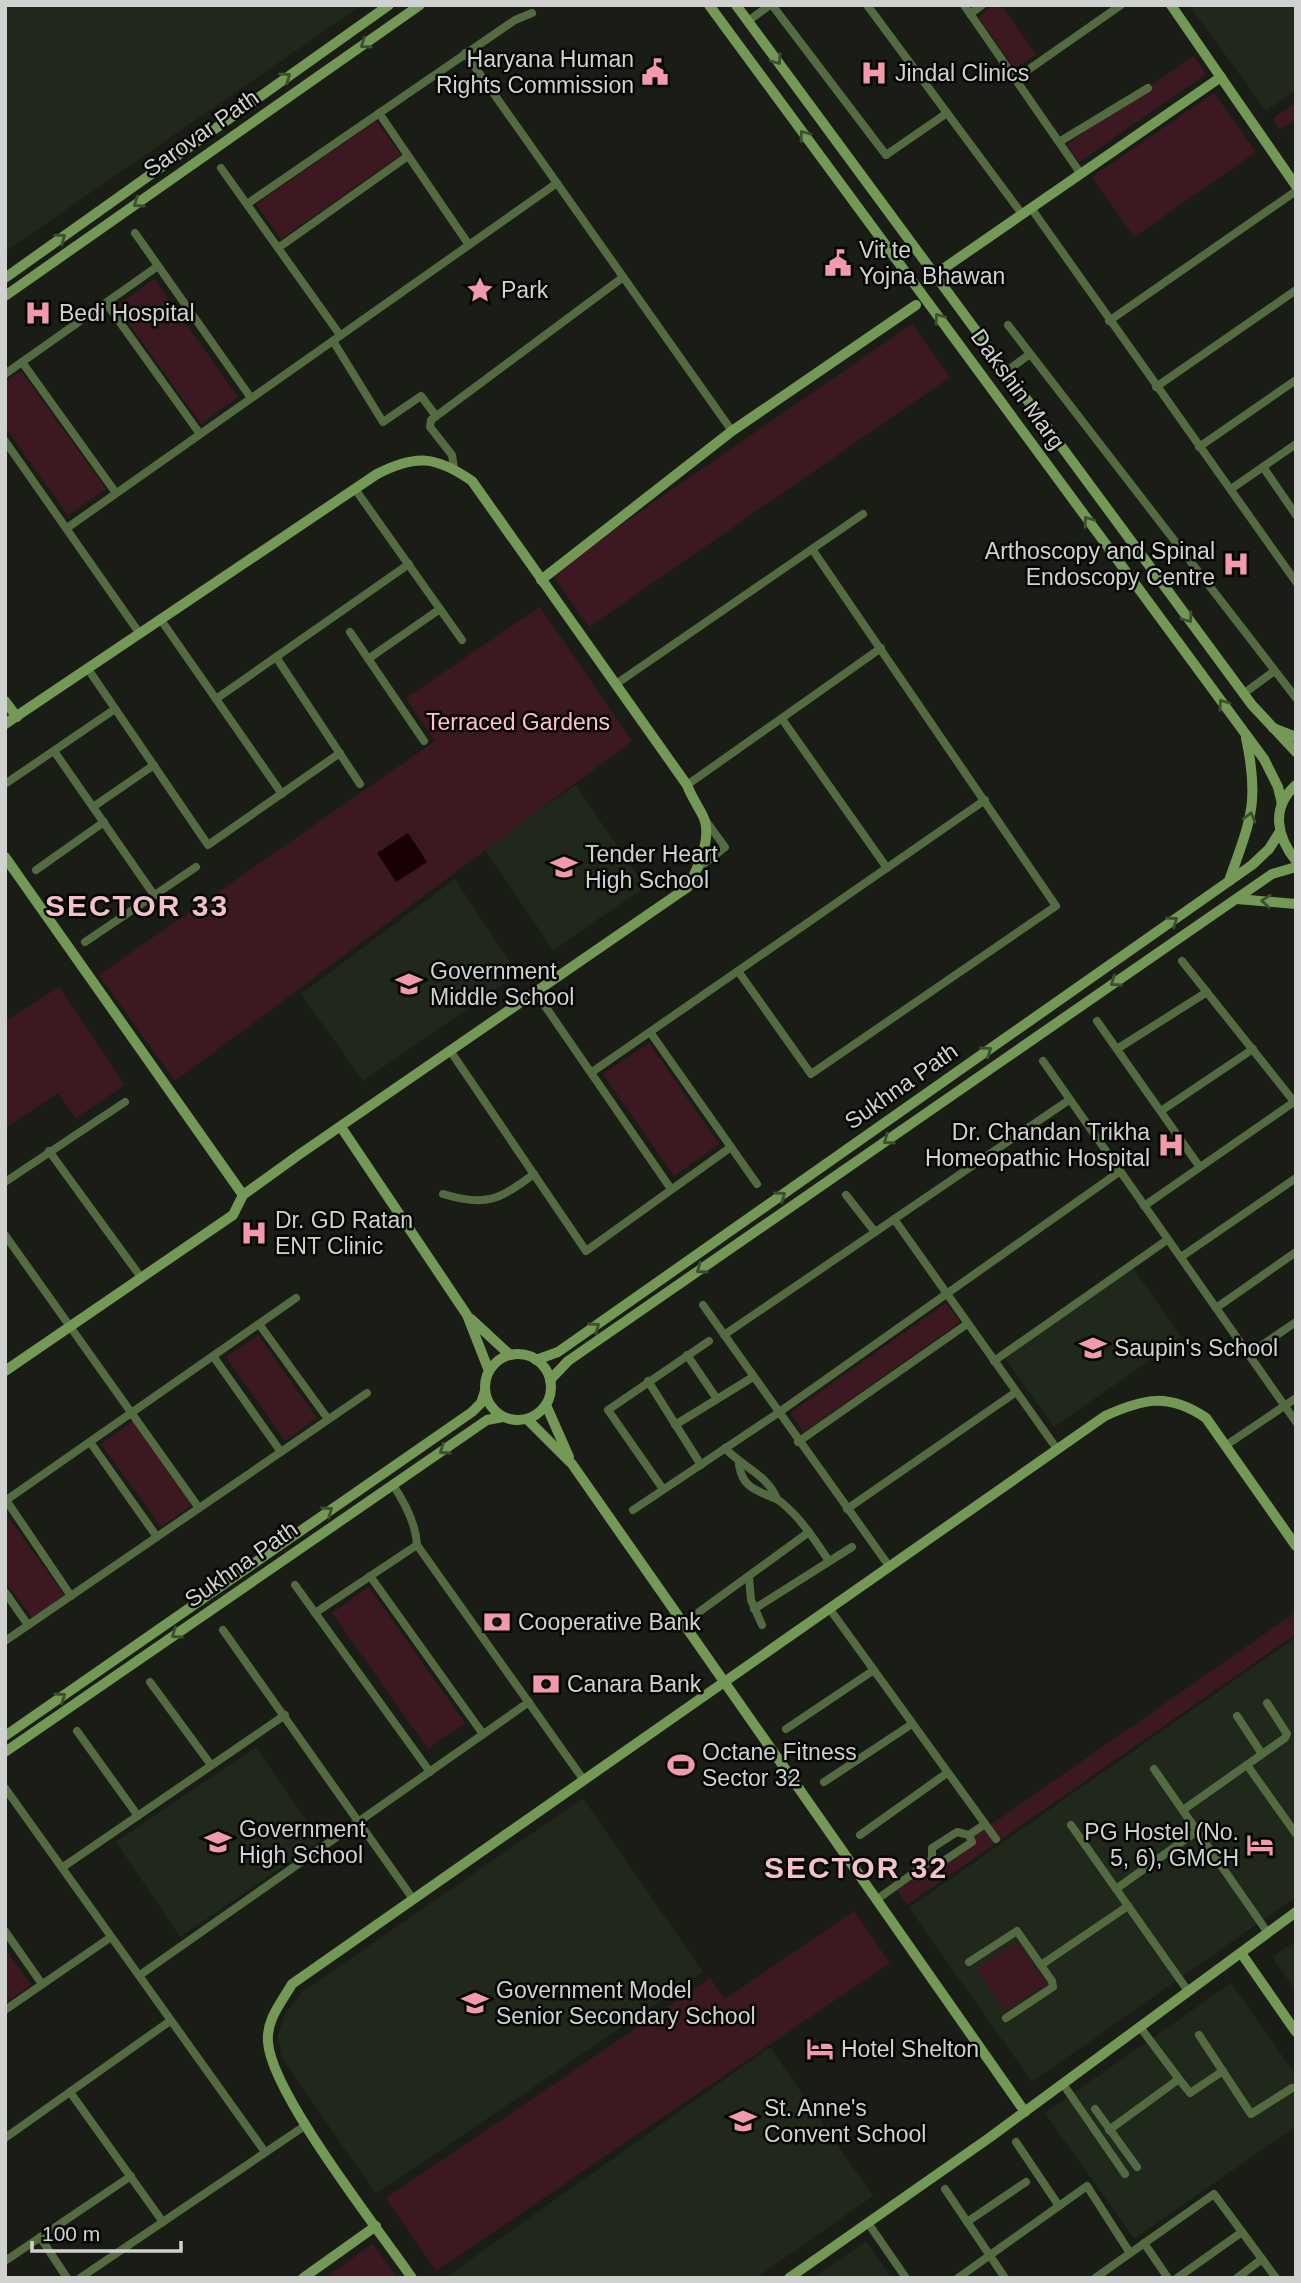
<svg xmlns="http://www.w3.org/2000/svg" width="1301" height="2283" font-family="Arial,sans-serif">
<rect width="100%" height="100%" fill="#191d16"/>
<g fill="#20271b">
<path d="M5 5H362L5 252Z"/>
<path d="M1189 5H1296V90L1266 111Z"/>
<path d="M576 785 645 887 553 950 484 848Z"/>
<path d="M455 879 518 974 363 1081 301 994Z"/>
<path d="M1133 1268 1182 1338 1054 1427 1005 1358Z"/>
<path d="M1296 1637V1897L1032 2082 909 1908Z"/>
<path d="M256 1747 320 1841 180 1937 116 1842Z"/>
<path d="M583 1798 703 1972 376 2194 281 2057 278 2035 285 2014 302 1992Z"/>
<path d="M1296 1941V1991L1272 1957Z"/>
<path d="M1231 1983 1296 2075V2126L1134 2239 1045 2113Z"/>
<path d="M770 2047 873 2196 756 2278H445Z"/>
<path d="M866 2241 892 2278H813Z"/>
</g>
<g fill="#3c1921">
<path d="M994 5H1001L1036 54 1015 69 978 17Z"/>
<path d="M1194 56 1206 74 1079 162 1067 144Z"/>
<path d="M1214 93 1256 152 1134 237 1092 177Z"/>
<path d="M1296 103V120L1279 130 1273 118Z"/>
<path d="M376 121 401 155 281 239 256 204Z"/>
<path d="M154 279 238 397 201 424 116 306Z"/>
<path d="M912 324 950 377 589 627 551 573Z"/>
<path d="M21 371 106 489 68 515 5 427V382Z"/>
<path d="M540 607 632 741 175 1081 99 975 435 741 406 698Z"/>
<path d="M59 987 125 1085 76 1118 58 1093 5 1128V1022Z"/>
<path d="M649 1043 719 1144 674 1176 603 1074Z"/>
<path d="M946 1303 960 1322 804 1432 790 1413Z"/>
<path d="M258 1335 317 1418 285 1441 226 1357Z"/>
<path d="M133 1421 193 1504 161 1527 101 1444Z"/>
<path d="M5 1513 64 1595 32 1618 5 1581Z"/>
<path d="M369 1587 465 1723 428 1749 332 1613Z"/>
<path d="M1296 1612V1634L907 1905 897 1890Z"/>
<path d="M854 1911 890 1963 436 2271 386 2198 710 1978 725 1999Z"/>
<path d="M1017 1942 1047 1984 1005 2011 976 1969Z"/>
<path d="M5 1948 31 1985 5 2003Z"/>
<path d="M373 2244 397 2278H325Z"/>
</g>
<path fill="#180005" d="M408 833 427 862 396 882 377 853Z"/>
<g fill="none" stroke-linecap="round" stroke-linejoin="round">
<g stroke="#546b42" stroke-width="8">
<path d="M772 5 886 155 947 113"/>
<path d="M867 5 1022 214"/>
<path d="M964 5 1081 174"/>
<path d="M970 14 982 5"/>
<path d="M748 21 770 5"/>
<path d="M465 53 732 431"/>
<path d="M1015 79 1121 5"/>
<path d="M379 113 469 245"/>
<path d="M1059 142 1148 88"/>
<path d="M221 168 340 335"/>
<path d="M247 204 515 20 532 13"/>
<path d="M1031 208 1296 582"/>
<path d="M135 233 251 398"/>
<path d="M278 248 408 156"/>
<path d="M106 303 200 434"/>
<path d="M1109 321 1296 191"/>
<path d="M1008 325 1296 698"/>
<path d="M333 341 383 422 421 396 436 416"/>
<path d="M22 362 116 493"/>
<path d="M1011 368 1030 354"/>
<path d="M5 374 158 266"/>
<path d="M1156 387 1296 290"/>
<path d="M5 441 140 634"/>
<path d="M1199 447 1296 380"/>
<path d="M1263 467 1296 515"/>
<path d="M454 468 452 455 430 427 431 420 622 278"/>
<path d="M355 489 462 640"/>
<path d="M1231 489 1296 444"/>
<path d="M67 528 557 183"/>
<path d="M161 620 282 794"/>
<path d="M350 632 424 741"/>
<path d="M276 657 360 784"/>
<path d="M368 659 440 609"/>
<path d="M88 669 208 845 340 753"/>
<path d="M616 684 863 514"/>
<path d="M1243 694 1273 672"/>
<path d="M216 699 409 564"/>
<path d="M782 719 887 868"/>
<path d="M54 751 154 895"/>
<path d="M5 784 115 709"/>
<path d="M687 785 881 648"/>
<path d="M93 807 154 765"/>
<path d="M697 869 725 847 706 821"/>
<path d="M36 870 104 822"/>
<path d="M85 942 196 867"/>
<path d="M1182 961 1296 1104"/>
<path d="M738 971 811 1074 1056 906 812 549"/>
<path d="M536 993 671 1189"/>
<path d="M1097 1021 1199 1166"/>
<path d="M650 1032 757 1184"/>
<path d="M1117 1049 1207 992"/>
<path d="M451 1052 586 1251 731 1147"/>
<path d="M1043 1061 1296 1422"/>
<path d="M592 1072 985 800"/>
<path d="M1161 1111 1253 1049"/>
<path d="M49 1151 140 1276"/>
<path d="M5 1182 125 1102"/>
<path d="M443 1194C486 1207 499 1200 534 1174"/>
<path d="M846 1195 875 1232"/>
<path d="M1144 1206 1294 1102"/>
<path d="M894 1219 1057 1449"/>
<path d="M5 1235 199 1508"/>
<path d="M1181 1257 1296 1178"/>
<path d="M703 1305 889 1566"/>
<path d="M1216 1308 1296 1252"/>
<path d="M259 1324 328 1419"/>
<path d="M724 1335 1069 1100"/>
<path d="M1249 1354 1296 1322"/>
<path d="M687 1355 717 1399"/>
<path d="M213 1356 281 1452"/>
<path d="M994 1361 1167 1240"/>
<path d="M648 1381 701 1465"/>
<path d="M675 1425 753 1377"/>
<path d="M90 1442 157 1537"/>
<path d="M798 1442 967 1324"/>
<path d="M1225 1446 1296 1398"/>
<path d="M725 1448C742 1467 767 1474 777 1499"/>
<path d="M739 1465C743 1489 757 1490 776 1499 782 1501 788 1509 793 1513 807 1527 818 1545 829 1561"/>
<path d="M393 1485C405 1503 416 1524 417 1545L583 1779"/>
<path d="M663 1489 608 1410 709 1341"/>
<path d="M6 1500 71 1596"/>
<path d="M5 1501 296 1298"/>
<path d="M847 1509 1016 1392"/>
<path d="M633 1510 778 1413 1119 1172"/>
<path d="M370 1576 483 1734"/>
<path d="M749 1577 751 1600 762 1625"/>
<path d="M295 1585 430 1772"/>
<path d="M5 1592 28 1625"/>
<path d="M829 1608 996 1839"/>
<path d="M754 1609 852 1547"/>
<path d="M699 1612 809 1532"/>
<path d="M315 1613 417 1545"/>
<path d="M223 1630 413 1899"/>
<path d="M5 1641 367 1393"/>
<path d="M150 1682 211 1765"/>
<path d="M1237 1716 1262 1754"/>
<path d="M786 1729 874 1670"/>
<path d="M77 1731 138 1816"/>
<path d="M1247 1765 1296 1834"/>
<path d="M1154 1769 1268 1933"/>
<path d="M824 1782 912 1724"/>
<path d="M5 1788 265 2152"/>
<path d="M1183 1810 1285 1738 1287 1734 1267 1703"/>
<path d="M1071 1825 1188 1991"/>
<path d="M860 1835 947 1773"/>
<path d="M932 1860 939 1864 972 1842 969 1835"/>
<path d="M63 1867 285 1715"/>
<path d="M1116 1889 1197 1831"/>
<path d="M876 1900 932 1860V1848L957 1832 969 1835 985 1824"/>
<path d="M5 1931 42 1984"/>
<path d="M969 1962 1017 1931 1052 1981 1053 1987 1006 2018"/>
<path d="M1041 1965 1128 1906"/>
<path d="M140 1975 529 1702"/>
<path d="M5 2010 111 1937"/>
<path d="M1199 2035 1251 2114 1292 2088"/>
<path d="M1179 2079 1190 2093 1223 2071"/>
<path d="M1063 2084 1125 2174"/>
<path d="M70 2092 163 2222"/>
<path d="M1095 2109 1137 2167"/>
<path d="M1109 2130 1179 2079 1140 2027"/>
<path d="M5 2138 170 2021"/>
<path d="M1016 2142 1059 2206"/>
<path d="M945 2189 1005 2278"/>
<path d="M967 2222 1026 2182"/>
<path d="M868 2223 906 2278"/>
<path d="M40 2237 67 2278"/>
<path d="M1144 2243 1168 2278"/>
<path d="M5 2261 131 2176"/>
<path d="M80 2278 306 2125"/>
<path d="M958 2278 1087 2186 1130 2253"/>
<path d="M1095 2278 1214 2194 1276 2278"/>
<path d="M1177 2278 1242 2232"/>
<path d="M1237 2278 1262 2259"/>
</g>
<g stroke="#749956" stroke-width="10">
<path d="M709 5 1264 759 1278 787 1282 804"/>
<path d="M736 5 1252 705 1296 752"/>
<path d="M1171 5 1296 186"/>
<path d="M940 271 1221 77"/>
<path d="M5 278 389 5"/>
<path d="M5 296 420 5"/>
<path d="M541 580 732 431 916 305"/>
<path d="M5 701 17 717"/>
<path d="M5 724 377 474C416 454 436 456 472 481L687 785C691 796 698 806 703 816 713 837 698 868 688 887L300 1154 243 1195 233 1215 5 1371"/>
<path d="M1273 728 1296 737"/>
<path d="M1296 785C1270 808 1277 837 1296 861"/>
<path d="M5 857 243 1195"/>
<path d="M1229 881C1250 821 1260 803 1246 738"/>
<path d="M1237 899 1296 904"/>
<path d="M341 1127 467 1315 489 1371"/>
<path d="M471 1319 510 1355"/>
<circle cx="518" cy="1387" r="33"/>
<path d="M536 1360 558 1352 1252 865 1269 849 1279 833"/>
<path d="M550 1380 568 1361 1272 874 1296 867"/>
<path d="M546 1405 569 1457"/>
<path d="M527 1419 572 1464 1025 2112"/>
<path d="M5 1736 472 1412 481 1403 485 1391"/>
<path d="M5 1752 487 1420 503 1417"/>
<path d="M1241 1953 1296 2032"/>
<path d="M303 2278 376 2226"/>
<path d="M412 2278C379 2230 271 2093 268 2042 266 2020 281 2003 292 1984L1105 1416C1144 1398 1169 1393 1206 1418L1296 1546"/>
<path d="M789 2278 989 2138 1296 1912"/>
</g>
</g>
<defs><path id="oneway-chevron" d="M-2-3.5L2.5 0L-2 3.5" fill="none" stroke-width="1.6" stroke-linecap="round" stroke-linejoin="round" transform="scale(1.75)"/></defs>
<g stroke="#3d502e">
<use href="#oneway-chevron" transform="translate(365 44) rotate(145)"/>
<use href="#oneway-chevron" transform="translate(777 60) rotate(54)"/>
<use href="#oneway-chevron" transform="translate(286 77) rotate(-35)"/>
<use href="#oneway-chevron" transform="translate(804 135) rotate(-126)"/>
<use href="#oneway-chevron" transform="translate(138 203) rotate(145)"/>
<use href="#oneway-chevron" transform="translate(61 238) rotate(-36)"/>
<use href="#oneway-chevron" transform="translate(939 318) rotate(-126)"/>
<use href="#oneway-chevron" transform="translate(1088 521) rotate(-126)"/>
<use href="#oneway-chevron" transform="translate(1188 618) rotate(54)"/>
<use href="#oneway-chevron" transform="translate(1223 704) rotate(-126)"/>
<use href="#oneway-chevron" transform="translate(1250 817) rotate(-75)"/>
<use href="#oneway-chevron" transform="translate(1266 901) rotate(-175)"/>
<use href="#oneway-chevron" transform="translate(1173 921) rotate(-35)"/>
<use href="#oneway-chevron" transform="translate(1115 982) rotate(145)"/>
<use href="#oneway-chevron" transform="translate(987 1051) rotate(-35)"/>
<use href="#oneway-chevron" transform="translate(888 1140) rotate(145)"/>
<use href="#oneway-chevron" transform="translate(781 1196) rotate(-35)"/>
<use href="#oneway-chevron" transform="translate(701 1269) rotate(145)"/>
<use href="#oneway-chevron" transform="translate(595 1327) rotate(-35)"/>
<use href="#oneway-chevron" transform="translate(444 1450) rotate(145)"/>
<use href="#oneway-chevron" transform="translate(328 1511) rotate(-35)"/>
<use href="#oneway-chevron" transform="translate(176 1634) rotate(145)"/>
<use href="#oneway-chevron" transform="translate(61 1697) rotate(-35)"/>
</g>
<defs>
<symbol id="civic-bare" viewBox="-9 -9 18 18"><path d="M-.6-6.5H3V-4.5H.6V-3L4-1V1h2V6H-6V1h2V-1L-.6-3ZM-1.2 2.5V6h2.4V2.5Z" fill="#f29aac" stroke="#060705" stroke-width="2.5" paint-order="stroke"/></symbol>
<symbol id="hospital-bare" viewBox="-9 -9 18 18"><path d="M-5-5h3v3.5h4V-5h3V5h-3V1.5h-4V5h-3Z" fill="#f29aac" stroke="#060705" stroke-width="2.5" paint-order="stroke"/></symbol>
<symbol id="sight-bare" viewBox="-9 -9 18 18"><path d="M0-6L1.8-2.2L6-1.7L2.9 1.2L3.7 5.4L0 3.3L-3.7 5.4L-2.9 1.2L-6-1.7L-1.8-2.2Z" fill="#f29aac" stroke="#060705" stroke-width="2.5" paint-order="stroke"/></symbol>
<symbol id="school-bare" viewBox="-9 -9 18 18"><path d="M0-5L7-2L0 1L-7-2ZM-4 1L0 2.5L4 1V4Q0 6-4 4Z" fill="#f29aac" stroke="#060705" stroke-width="2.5" paint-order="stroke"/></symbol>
<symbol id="bank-bare" viewBox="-9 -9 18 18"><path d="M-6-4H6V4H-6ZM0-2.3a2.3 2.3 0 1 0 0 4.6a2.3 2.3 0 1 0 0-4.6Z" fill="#f29aac" stroke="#060705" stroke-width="2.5" paint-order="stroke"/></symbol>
<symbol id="stadium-bare" viewBox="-9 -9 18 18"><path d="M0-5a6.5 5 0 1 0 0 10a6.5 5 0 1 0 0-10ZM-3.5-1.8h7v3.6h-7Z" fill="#f29aac" stroke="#060705" stroke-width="2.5" paint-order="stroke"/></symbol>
<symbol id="hotel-bare" viewBox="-9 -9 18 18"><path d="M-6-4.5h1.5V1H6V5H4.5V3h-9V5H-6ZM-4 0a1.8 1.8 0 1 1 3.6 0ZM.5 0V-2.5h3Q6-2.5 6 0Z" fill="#f29aac" stroke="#060705" stroke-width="2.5" paint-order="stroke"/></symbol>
</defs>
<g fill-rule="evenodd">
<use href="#civic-bare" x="636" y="53" width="38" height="38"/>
<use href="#hospital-bare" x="855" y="54" width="38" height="38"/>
<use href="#civic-bare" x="819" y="244" width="38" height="38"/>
<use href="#sight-bare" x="461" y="271" width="38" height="38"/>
<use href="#hospital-bare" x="19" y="294" width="38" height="38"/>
<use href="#hospital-bare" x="1217" y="545" width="38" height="38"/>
<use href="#school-bare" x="545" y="848" width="38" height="38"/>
<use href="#school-bare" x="390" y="965" width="38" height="38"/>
<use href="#hospital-bare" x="1152" y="1126" width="38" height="38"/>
<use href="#hospital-bare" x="235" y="1214" width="38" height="38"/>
<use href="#school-bare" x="1074" y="1329" width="38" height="38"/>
<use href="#bank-bare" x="478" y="1603" width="38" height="38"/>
<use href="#bank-bare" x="527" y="1665" width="38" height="38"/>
<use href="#stadium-bare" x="662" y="1746" width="38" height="38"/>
<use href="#school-bare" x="199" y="1823" width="38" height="38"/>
<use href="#hotel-bare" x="1241" y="1826" width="38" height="38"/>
<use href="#school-bare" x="456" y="1984" width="38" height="38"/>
<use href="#hotel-bare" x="801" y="2030" width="38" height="38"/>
<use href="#school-bare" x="724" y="2102" width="38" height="38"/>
</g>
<g text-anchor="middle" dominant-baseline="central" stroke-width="5" stroke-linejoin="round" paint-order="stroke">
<g font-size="23" fill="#cfd2ce" stroke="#060705" text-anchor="start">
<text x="634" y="59" text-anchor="end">Haryana Human<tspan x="634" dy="26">Rights Commission</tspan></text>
<text x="895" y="73">Jindal Clinics</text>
<text x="859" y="250">Vit te<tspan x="859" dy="26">Yojna Bhawan</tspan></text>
<text x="501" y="290">Park</text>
<text x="59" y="313">Bedi Hospital</text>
<text x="1215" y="551" text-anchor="end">Arthoscopy and Spinal<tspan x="1215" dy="26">Endoscopy Centre</tspan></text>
<text x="585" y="854">Tender Heart<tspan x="585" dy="26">High School</tspan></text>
<text x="430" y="971">Government<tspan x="430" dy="26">Middle School</tspan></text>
<text x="1150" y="1132" text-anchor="end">Dr. Chandan Trikha<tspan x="1150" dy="26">Homeopathic Hospital</tspan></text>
<text x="275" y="1220">Dr. GD Ratan<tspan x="275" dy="26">ENT Clinic</tspan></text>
<text x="1114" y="1348">Saupin's School</text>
<text x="518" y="1622">Cooperative Bank</text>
<text x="567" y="1684">Canara Bank</text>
<text x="702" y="1752">Octane Fitness<tspan x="702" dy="26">Sector 32</tspan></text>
<text x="239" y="1829">Government<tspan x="239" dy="26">High School</tspan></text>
<text x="1239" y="1832" text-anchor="end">PG Hostel (No.<tspan x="1239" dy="26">5, 6), GMCH</tspan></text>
<text x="496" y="1990">Government Model<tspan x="496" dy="26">Senior Secondary School</tspan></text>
<text x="841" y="2049">Hotel Shelton</text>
<text x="764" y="2108">St. Anne's<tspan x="764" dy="26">Convent School</tspan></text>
</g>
<g font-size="23" fill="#cfd2ce" stroke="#060705">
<text transform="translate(201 133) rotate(-35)">Sarovar Path</text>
<text transform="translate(1018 389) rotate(54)">Dakshin Marg</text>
<text transform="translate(901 1086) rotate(-35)">Sukhna Path</text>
<text transform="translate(241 1564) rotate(-35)">Sukhna Path</text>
</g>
<g font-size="23" fill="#ffc0cc" stroke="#060705">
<text x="518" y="722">Terraced Gardens</text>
</g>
<g font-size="30" font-weight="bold" letter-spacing="2" fill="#f4c1ca" stroke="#060705">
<text x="137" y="905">SECTOR 33</text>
<text x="856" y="1867">SECTOR 32</text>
</g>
</g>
<rect width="1301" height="2283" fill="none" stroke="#cfd2ce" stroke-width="14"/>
<path d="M32 2241v10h149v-10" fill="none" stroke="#cfd2ce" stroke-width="3.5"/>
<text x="42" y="2241" font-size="21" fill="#cfd2ce" stroke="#060705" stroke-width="5" paint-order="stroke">100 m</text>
</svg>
